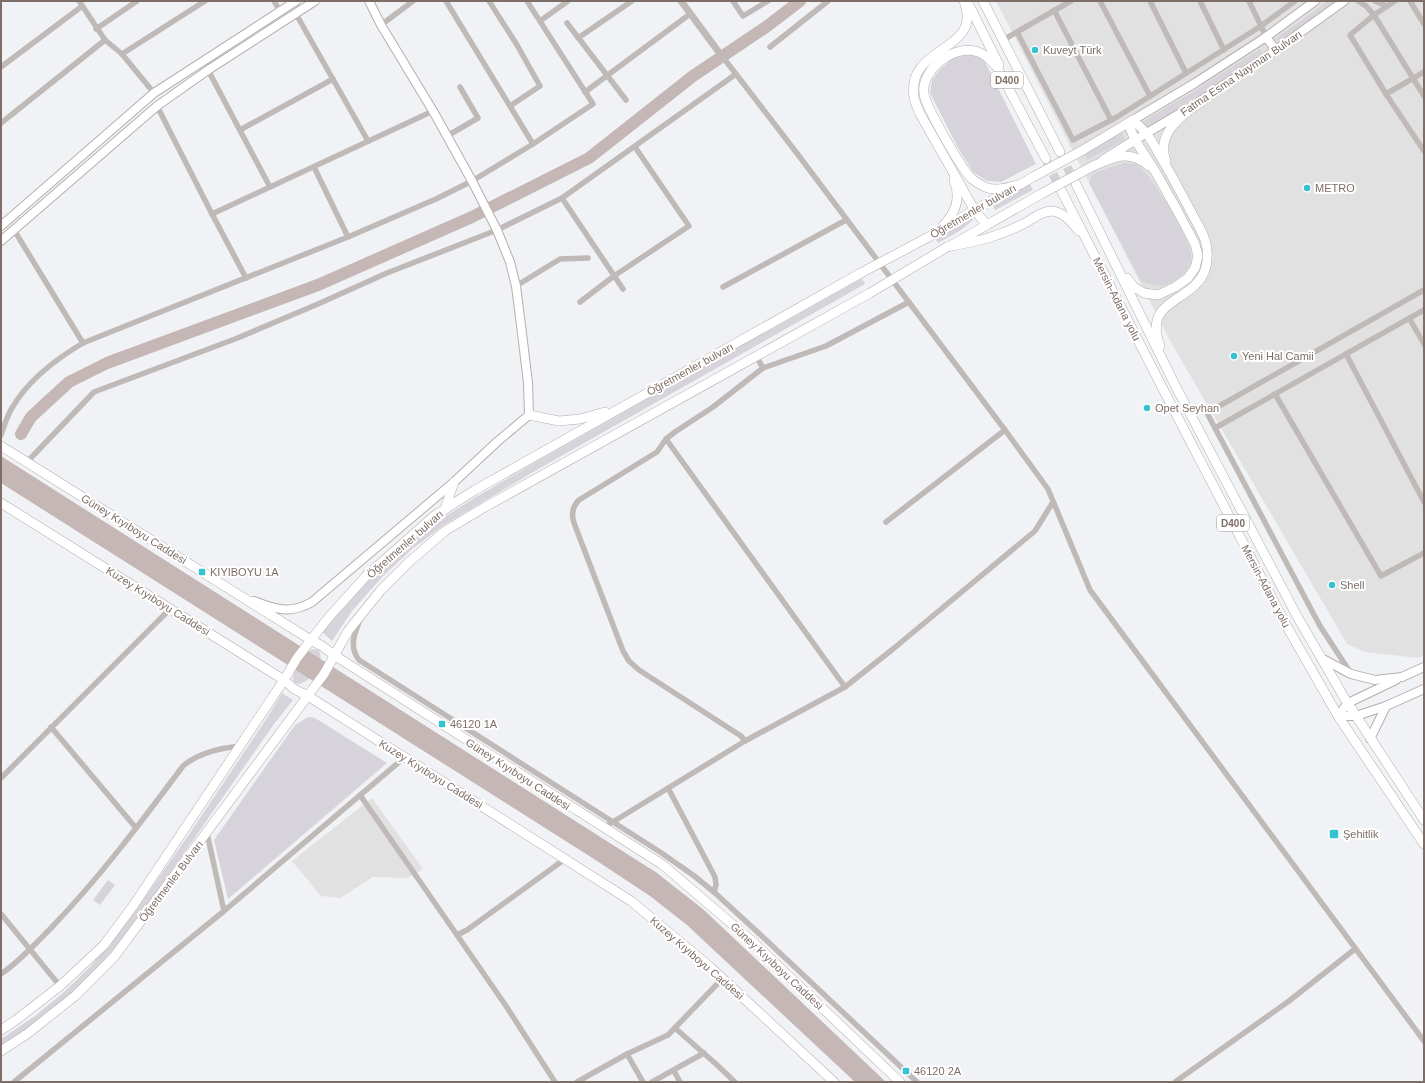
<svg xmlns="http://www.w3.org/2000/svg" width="1425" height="1083" font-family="Helvetica,sans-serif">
<rect width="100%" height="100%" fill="#f1f2f5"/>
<g fill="#e2e1e2">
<path d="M996 1H1424V655L1418 658 1365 652 1347 644 1169 339Z"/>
<path d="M372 798 423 869 407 878 373 877 340 898 321 896 292 861Z"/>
</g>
<g fill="#d7d3db">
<path d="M1328 1H1336L1278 42 1275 39Z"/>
<path d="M1260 49 1262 53 1189 103 1146 129 1142 122 1186 96Z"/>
<path d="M970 53 984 60 1036 164 1001 182 987 181 973 172 957 146 930 93 932 80 939 70 953 58Z"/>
<path d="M1122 133 1125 140 1087 160 1084 153Z"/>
<path d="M1124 163 1136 164C1140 168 1145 172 1149 177 1160 191 1195 245 1191 261 1189 269 1182 277 1176 280 1162 288 1156 287 1141 281L1089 183 1092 175 1102 170Z"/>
<path d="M1030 184 1033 190 995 210 992 204Z"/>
<path d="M970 216 973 220 961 230 938 243 935 237Z"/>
<path d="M862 278 865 284 540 468 444 525 412 549 383 576 352 611 332 641 322 632 345 606 378 571 409 543 441 519 476 497 538 461Z"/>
<path d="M314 649 319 650C330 676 279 703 297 665 300 658 307 650 314 649Z"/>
<path d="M282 693 293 700 274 724 136 922C115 949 93 974 67 997 47 1016 24 1031 1 1047V1039L35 1016 64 992 90 967 111 942 131 917 188 836 267 718Z"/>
<path d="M308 717 315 718 387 763 228 899 214 840 295 725Z"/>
<path d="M108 880 115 885 100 905 93 900Z"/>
</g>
<path fill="#c4b7b5" d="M1 456 657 873 704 910 886 1082H855L687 925 650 896 594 859 1 483Z"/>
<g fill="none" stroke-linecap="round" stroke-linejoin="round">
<path stroke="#c4b7b5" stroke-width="12" d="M21 434 31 417 69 382 107 363 318 285 472 217 589 158 693 76 766 27 800 1"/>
<g stroke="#d4d1d2" stroke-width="9" stroke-dasharray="9 4.5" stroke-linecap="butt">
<path d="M1061 155 1075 183"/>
<path d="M1047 162 1061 190"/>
</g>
<defs>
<g id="secondary">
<path d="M1266 37 1276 50"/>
<path d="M1199 102 1276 50 1344 1"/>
<path d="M1133 120 1195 83 1266 37 1315 1"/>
<path d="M1135 140 1184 111"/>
<path d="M1 226 154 93 296 1"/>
<path d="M1 241 157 106 208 70 315 1"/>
<path d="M254 601C276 610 291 614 312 602L454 482 498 441 529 415 528 383 521 325 516 286 510 262 497 230 472 181 433 111 381 25 369 1"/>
<path d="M1321 658 1351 674 1375 680 1402 677 1424 667"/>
<path d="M1338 716 1348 703 1396 680"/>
<path d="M1338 716H1356L1386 706"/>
<path d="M1370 739 1386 706 1424 689"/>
</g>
<g id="primary">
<path d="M1083 150 1133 120"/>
<path d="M1103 160 1135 140"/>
<path d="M940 230 1033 177"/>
<path d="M950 246 1041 194"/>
<path d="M529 415 559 421 580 419 605 412"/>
<path d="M1 446 311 640 322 646 334 655 663 865 753 942 900 1082"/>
<path d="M1 503 284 680 294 689 308 696 631 901 709 966 834 1082"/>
<path d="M445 509 454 482"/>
<path d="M1 1030 16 1020 60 986 104 945 133 906 284 680 297 658 311 640 329 617 366 576 434 516 475 490 859 274"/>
<path d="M1 1051 27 1034 75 996 114 957 315 686 324 674 348 631 381 590 408 563 445 531 485 507 870 293"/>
</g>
<g id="trunk">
<path d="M964 1C984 53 906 44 914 97 915 102 917 107 919 112L975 211 987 225"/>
<path d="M967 1 999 65"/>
<path d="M983 1 1060 152"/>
<path d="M1133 120C1137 124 1142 128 1146 133 1151 139 1155 147 1159 154 1170 172 1180 191 1190 210 1195 220 1202 230 1205 240 1208 249 1208 261 1205 270 1193 304 1142 297 1160 346"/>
<path d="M1166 161C1155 132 1184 114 1204 99"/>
<path d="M1093 166C1115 157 1129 149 1149 166"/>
<path d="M1021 184C1010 187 996 192 985 187 981 185 976 182 972 179 962 170 926 107 924 94 920 70 955 43 978 52 986 54 991 61 997 67L1046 159"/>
<path d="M1076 184 1175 385 1298 618 1345 699 1424 820"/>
<path d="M1061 190 1164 391 1286 625 1338 716 1424 844"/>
<path d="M936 233C952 218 963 203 954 180"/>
<path d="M947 247C978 241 999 237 1027 222 1035 217 1043 211 1052 211 1064 212 1072 223 1079 231"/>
<path d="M1127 278 1134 287 1144 293 1158 295 1175 287 1188 278 1195 268 1198 256 1195 244 1178 212 1155 171 1135 140 1128 123"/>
</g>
</defs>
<use href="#secondary" stroke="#b6afac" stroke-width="10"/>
<use href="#primary" stroke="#b4aeac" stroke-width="10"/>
<use href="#trunk" stroke="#b4b0ae" stroke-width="10"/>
<g stroke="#bfb9b7" stroke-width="5.5">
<path d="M79 1 105 40 122 54 154 93"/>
<path d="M274 1 280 11"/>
<path d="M446 1 533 144"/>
<path d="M489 1 517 45 540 86 510 106"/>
<path d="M733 1 743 16 768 1"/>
<path d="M1100 1 1150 96"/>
<path d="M1150 1 1186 73"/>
<path d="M1200 1 1224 50"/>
<path d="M1358 1 1366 6 1374 15 1424 96"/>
<path d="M1375 1 1387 6"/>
<path d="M1395 1 1374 15 1350 35 1386 94 1424 151"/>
<path d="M1410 1 1424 24"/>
<path d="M1054 10 1111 120"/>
<path d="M296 14 368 141"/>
<path d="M540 21 568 1"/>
<path d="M567 23 626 100"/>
<path d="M381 25 413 1"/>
<path d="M96 29 137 1"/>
<path d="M1017 32 1073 140 1117 117 1261 26 1249 1"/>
<path d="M1266 37 1261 26 1295 1"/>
<path d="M578 38 632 1"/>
<path d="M1003 40 1071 1"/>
<path d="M770 47 828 1"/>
<path d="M122 54 205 1"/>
<path d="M1 67 81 7"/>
<path d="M208 70 270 187"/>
<path d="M736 74 799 156 1005 430 886 522"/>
<path d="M585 92 690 14"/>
<path d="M1386 94 1424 72"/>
<path d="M157 106 212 214 246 278"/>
<path d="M1 123 105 40"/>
<path d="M240 130 333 79"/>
<path d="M447 136 478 118 460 87"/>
<path d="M314 167 348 237"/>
<path d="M562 198 623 289"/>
<path d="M212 214 433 111"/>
<path d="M14 230 83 343"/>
<path d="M516 286 560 259 588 258"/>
<path d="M723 287 846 220"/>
<path d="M580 302 614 276 689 226 635 147"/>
<path d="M1409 318 1424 344"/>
<path d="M1346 354 1424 502"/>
<path d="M756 356 763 368"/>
<path d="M1275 394 1381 576 1424 553"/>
<path d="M1215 428 1424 310"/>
<path d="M1005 430 1048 489 1090 590 1424 1041"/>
<path d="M1 435C4 426 7 416 12 408 28 380 56 359 83 343L348 237 436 199 472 181 533 144 593 104 527 1"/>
<path d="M666 439 845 687"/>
<path d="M27 462 94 392 235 339 318 304 387 273 497 230 562 198 736 74 718 51"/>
<path d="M360 620C354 634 349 647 359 660L660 852 693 875 714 892 765 939 917 1082"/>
<path d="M1350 672 1320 626 1207 413 1424 290"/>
<path d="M51 727 136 828"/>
<path d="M745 741 741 736 639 670 629 661 623 651 574 523C571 514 572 507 579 500L657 452 666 439 675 432 713 407 763 368 826 346 909 302"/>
<path d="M1 778 170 609"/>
<path d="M668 788 715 877 716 885 714 892"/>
<path d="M360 795 457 935 467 930 565 859"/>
<path d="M603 828 745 741 845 687 893 649 1035 531 1053 502"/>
<path d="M224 911 405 757"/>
<path d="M1 914 60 986"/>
<path d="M457 935 506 1006 555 1082"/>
<path d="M1 974C20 961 36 943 52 927 100 877 142 821 183 766 198 753 221 748 240 746"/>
<path d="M675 1028 716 1064 735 1082"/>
<path d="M627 1054 643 1082"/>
<path d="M674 1071 680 1082"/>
<path d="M14 1082 224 911 207 833"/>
<path d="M577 1082 627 1054 668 1035 722 979"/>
<path d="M652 1082 704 1053"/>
<path d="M1175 1082 1289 1001 1355 949"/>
</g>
<path stroke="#bfb9b7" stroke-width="7" d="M681 1 718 51"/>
<use href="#secondary" stroke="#fff" stroke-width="8"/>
<use href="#primary" stroke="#fff" stroke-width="9"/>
<use href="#trunk" stroke="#fff" stroke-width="9"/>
<defs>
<g id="primary-bridge">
<path d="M1033 177 1083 150"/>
<path d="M1041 194 1093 166"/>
<path d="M859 274 936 233"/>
<path d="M870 293 947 247"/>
</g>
</defs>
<use href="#primary-bridge" stroke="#b4aeac" stroke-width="10" stroke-linecap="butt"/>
<use href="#primary-bridge" stroke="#fff" stroke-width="9"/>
</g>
<g fill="#35c2d1" stroke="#fff" stroke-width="1.5">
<circle cx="1035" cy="50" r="4"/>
<circle cx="1307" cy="188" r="4"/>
<circle cx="1234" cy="356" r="4"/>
<circle cx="1147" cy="408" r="4"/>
<rect x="198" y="568" width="8" height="8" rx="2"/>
<circle cx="1332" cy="585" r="4"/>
<rect x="438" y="720" width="8" height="8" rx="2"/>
<rect x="1329" y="829" width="10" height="10" rx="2"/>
<rect x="902" y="1067" width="8" height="8" rx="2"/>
</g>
<g text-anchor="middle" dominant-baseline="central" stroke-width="4" stroke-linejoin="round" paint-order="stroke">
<g fill="#fff" stroke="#a59a95" stroke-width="1">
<rect x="991" y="72" width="32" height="16" rx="3"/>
<rect x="1217" y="515" width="32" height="16" rx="3"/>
</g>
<g font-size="10" font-weight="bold" fill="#7f6e67">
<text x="1007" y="80">D400</text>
<text x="1233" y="523">D400</text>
</g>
<g font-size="11" fill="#7f6e67" stroke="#fff" text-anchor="start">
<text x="1043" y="50">Kuveyt Türk</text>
<text x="1315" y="188">METRO</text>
<text x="1242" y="356">Yeni Hal Camii</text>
<text x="1155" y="408">Opet Seyhan</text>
<text x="210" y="572">KIYIBOYU 1A</text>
<text x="1340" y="585">Shell</text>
<text x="450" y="724">46120 1A</text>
<text x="1343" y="834">Şehitlik</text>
<text x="914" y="1071">46120 2A</text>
</g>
<g font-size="11" fill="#7f6e67" stroke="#fff">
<text transform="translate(1241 73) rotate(-34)">Fatma Esma Nayman Bulvarı</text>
<text transform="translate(973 211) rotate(-30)">Öğretmenler bulvarı</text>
<text transform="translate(1117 299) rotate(63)">Mersin-Adana yolu</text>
<text transform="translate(690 369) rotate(-29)">Öğretmenler bulvarı</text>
<text transform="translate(134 529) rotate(32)">Güney Kıyıboyu Caddesi</text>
<text transform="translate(405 544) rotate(-41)">Öğretmenler bulvarı</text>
<text transform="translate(1266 586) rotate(62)">Mersin-Adana yolu</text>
<text transform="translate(158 601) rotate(32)">Kuzey Kıyıboyu Caddesi</text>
<text transform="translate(431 774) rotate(32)">Kuzey Kıyıboyu Caddesi</text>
<text transform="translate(518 774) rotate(33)">Güney Kıyıboyu Caddesi</text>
<text transform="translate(171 881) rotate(-53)">Öğretmenler Bulvarı</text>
<text transform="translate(697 958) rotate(41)">Kuzey Kıyıboyu Caddesi</text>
<text transform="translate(777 966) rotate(43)">Güney Kıyıboyu Caddesi</text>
</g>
</g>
<rect width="1425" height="1083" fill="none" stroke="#7f6e67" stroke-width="4"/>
</svg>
